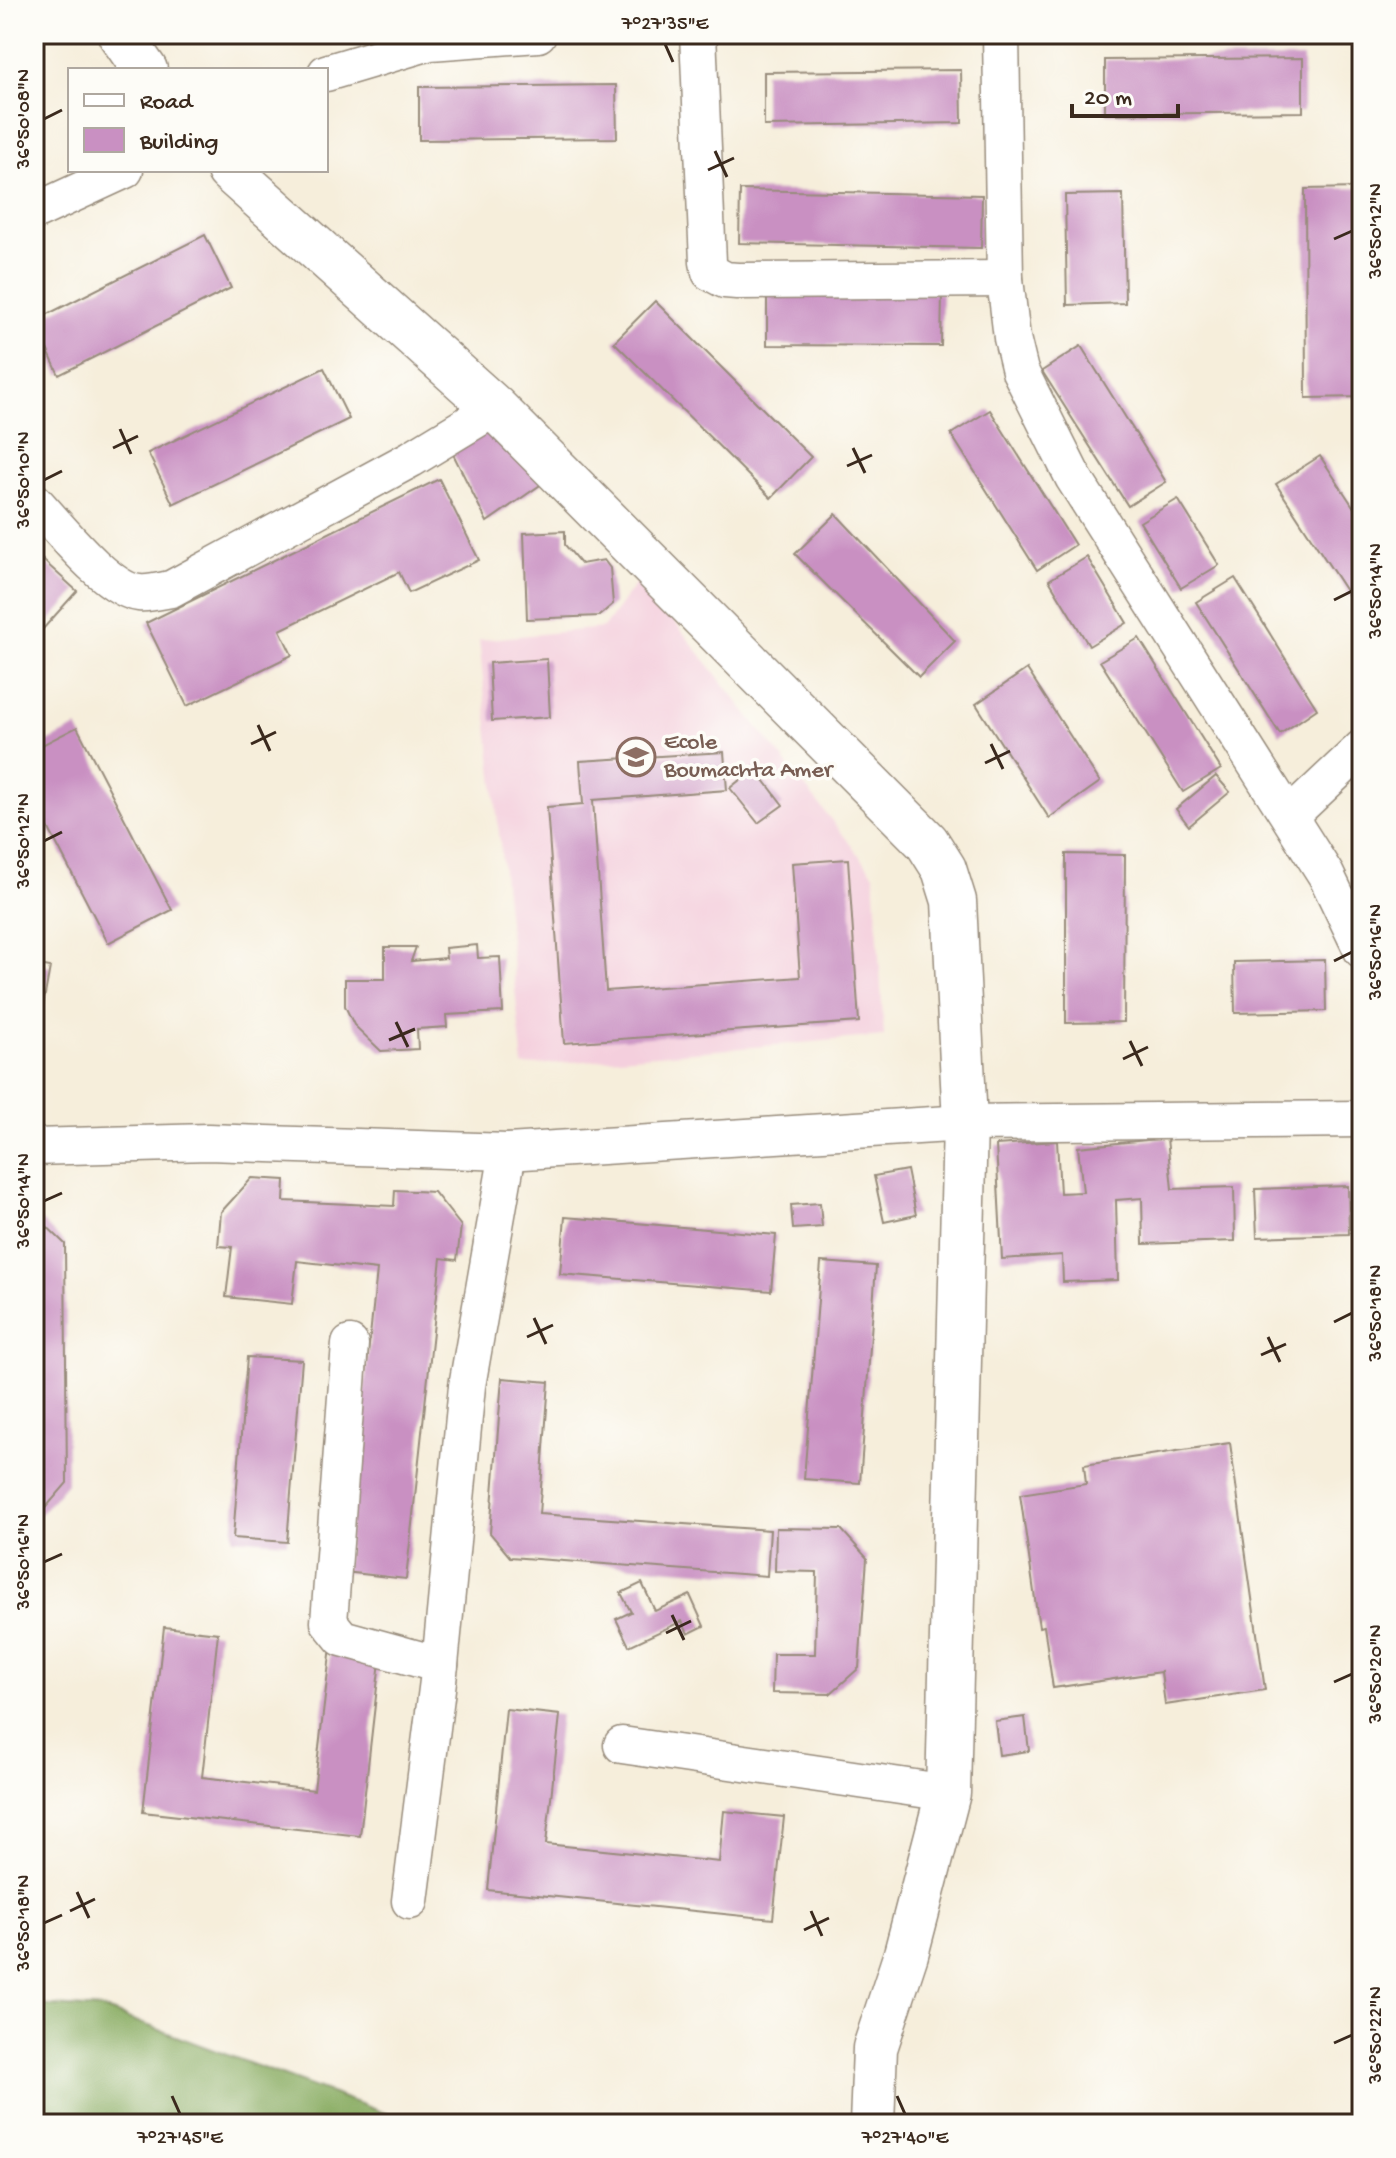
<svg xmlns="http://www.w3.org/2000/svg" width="1396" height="2158" font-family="'Gochi Hand',sans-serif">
<rect width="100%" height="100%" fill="#fdfcf7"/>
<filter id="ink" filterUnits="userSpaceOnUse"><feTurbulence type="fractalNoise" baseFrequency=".0125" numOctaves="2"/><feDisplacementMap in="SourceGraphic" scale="16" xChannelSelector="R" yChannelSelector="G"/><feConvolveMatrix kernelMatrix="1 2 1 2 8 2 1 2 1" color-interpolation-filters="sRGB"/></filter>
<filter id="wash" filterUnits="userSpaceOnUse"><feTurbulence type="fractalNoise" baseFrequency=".006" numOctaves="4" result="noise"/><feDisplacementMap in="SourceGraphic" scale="32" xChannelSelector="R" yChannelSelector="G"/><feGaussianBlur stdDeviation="1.8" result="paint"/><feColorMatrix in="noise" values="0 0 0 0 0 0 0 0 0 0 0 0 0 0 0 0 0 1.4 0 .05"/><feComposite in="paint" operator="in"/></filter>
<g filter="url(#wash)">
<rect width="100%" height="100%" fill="#f6eedb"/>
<path fill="#f4cfdd" d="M640 578 874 874 884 1036 523 1066 479 640 603 628Z"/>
<path fill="#86aa5f" stroke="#606a3e" stroke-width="2" d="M34 2005 103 2009 414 2124H34Z"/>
<g id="blocks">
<g fill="#c990c2">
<path d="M1303 58V112L1105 114V60Z"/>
<path d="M961 70 962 123 764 126V72Z"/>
<path d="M1355 75H1362V119H1356Z"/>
<path d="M616 85 617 138 419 140V87Z"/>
<path d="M1361 188 1362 397 1306 398 1305 189Z"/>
<path d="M740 190 982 195 981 248 739 243Z"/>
<path d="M1123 194 1125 303 1067 305 1065 195Z"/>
<path d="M205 235 231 288 59 375 34 321Z"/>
<path d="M767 292 942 293 941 346 767 345Z"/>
<path d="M655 301 811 457 771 498 614 342Z"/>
<path d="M1081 346 1166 482 1128 506 1042 371Z"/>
<path d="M324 368 349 419 173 504 148 453Z"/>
<path d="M990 410 1075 545 1037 570 951 434Z"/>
<path d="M491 430 543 483 487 522 452 452Z"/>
<path d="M1320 456 1362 520V589L1350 597 1276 484Z"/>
<path d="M439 479 479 560 409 593 399 572 280 630 292 655 187 706 146 623Z"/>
<path d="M1178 499 1219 565 1181 588 1140 522Z"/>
<path d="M836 514 955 641 919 677 795 554Z"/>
<path d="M565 531V545L581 564 604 560 610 568 613 604 599 616 527 619 524 533Z"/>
<path d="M34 552 77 591 34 639Z"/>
<path d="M1087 557 1127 623 1089 646 1049 580Z"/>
<path d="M1235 578 1317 709 1280 734 1196 602Z"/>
<path d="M1139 638 1221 769 1183 792 1100 661Z"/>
<path d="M547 659 550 717 492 721 489 663Z"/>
<path d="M1027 669 1100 782 1049 818 976 704Z"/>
<path d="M77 727 172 910 108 943 34 800V749Z"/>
<path d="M724 752 727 790 593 800 606 991 800 977 792 863 848 859 859 1022 564 1043 547 807 583 804 580 761Z"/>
<path d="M755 768 783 805 758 823 730 788Z"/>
<path d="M1216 776 1230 792 1189 826 1176 809Z"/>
<path d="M1066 854 1125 855 1124 1022 1066 1023Z"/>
<path d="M477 945 478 958 500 957 503 1012 446 1015 447 1027 417 1029 418 1049 381 1051 354 1025 345 1006V979H385V947H416L411 961 446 958 445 948Z"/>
<path d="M1325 960 1326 1011 1235 1013 1234 962Z"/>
<path d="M34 964 50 967 36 1044H34Z"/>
<path d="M1167 1138 1172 1189 1234 1187 1235 1241 1143 1244 1142 1198 1116 1200 1118 1280 1063 1282 1062 1255 1002 1259 996 1145 1057 1141 1060 1193 1083 1192 1078 1147Z"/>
<path d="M907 1170 916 1215 884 1222 874 1176Z"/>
<path d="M252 1178 285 1180 284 1201 394 1206 395 1190 434 1192 461 1226 457 1260 441 1258 406 1579 345 1572 377 1270 297 1261 292 1304 226 1297 232 1247 218 1246 221 1212Z"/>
<path d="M1348 1186 1349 1234 1257 1237 1255 1189Z"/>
<path d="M820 1203 822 1227 793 1229 791 1205Z"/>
<path d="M34 1214 65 1244 67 1483 34 1521Z"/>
<path d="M565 1217 776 1235 771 1291 560 1274Z"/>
<path d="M821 1262 876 1266 860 1483 804 1479Z"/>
<path d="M247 1357 302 1360 287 1542 233 1538Z"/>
<path d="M502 1378 549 1382 539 1514 770 1530 767 1576 510 1557 490 1533Z"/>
<path d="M1230 1443 1265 1690 1165 1705 1161 1672 1053 1688 1044 1626 1039 1627 1020 1494 1086 1484 1084 1465Z"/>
<path d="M776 1528 841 1529 867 1558 859 1668 830 1694 772 1693 773 1654H815L817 1572 775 1571Z"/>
<path d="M642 1583 655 1611 690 1595 704 1626 688 1634 682 1621 629 1646 616 1619 631 1612 621 1593Z"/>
<path d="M164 1627 218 1633 202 1777 314 1790 331 1646 381 1652 360 1836 143 1812Z"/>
<path d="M506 1709 560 1715 546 1844 719 1862 724 1811 784 1817 773 1919 488 1890Z"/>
<path d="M1025 1717 1029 1751 999 1755 995 1721Z"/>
</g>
</g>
</g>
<g filter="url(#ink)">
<use href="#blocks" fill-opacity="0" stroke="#988c7c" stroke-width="2"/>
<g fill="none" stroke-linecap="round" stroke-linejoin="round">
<defs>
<g id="minor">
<path d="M698 34 708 262 710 272 725 280 737 281 1005 279"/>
<path d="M1001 34 1005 279 1012 338 1020 371 1073 477 1326 875 1362 950"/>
<path d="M326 73 430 42 538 34"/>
<path d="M34 212 125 170"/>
<path d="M34 501C57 525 107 590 139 593 150 594 160 591 171 589L411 459 495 408"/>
<path d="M1290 816 1362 748"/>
<path d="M34 1147 208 1142 508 1152 965 1123 1362 1119"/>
<path d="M350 1344 329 1622 342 1638 440 1665"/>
<path d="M622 1745 948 1793"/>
<path d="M410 1901 440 1665 467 1386 508 1152"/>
</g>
<g id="secondary">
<path d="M120 34 145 70"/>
<path d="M229 170 495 408 927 842 944 869 954 901 965 1123 948 1793 906 1954 875 2048 872 2124"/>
</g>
</defs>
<use href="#minor" stroke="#988c7c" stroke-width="39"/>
<use href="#secondary" stroke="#988c7c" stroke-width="47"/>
<use href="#minor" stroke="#fff" stroke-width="36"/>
<use href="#secondary" stroke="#fff" stroke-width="44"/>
</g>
</g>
<path fill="none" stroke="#3b2a1e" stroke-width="3" d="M665 44 673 62M44 119 62 110M715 151 727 177M708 170 734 158M1334 239 1352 231M120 429 131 454M113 448 138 436M853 448 865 473M847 466 872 455M44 480 62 471M1334 600 1352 591M258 725 270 751M251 744 276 732M991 744 1003 769M985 763 1010 751M44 841 62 832M1334 961 1352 952M396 1022 408 1047M389 1040 415 1029M1130 1041 1142 1066M1123 1059 1148 1047M44 1201 62 1193M534 1318 546 1344M1334 1322 1352 1313M527 1337 553 1325M1268 1337 1280 1362M1261 1355 1286 1344M44 1562 62 1554M672 1615 684 1640M666 1633 691 1621M1334 1682 1352 1674M77 1892 89 1918M70 1911 95 1899M811 1911 822 1936M44 1923 62 1915M804 1930 829 1918M1334 2043 1352 2035M172 2096 180 2114M897 2096 905 2114"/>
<defs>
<symbol id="school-ring" viewBox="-11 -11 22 22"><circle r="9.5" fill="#fdfcf7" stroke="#8d6e63" stroke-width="1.5"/><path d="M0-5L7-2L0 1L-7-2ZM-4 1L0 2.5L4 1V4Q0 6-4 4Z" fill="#8d6e63"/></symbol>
</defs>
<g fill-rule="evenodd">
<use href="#school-ring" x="614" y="735" width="44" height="44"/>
</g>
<g text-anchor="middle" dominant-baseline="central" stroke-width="7" stroke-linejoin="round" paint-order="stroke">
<g font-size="24" fill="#785e54" stroke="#fdfcf7" text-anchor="start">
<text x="664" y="743">Ecole<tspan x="664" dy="28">Boumachta Amer</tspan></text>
</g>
</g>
<rect width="1396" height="2158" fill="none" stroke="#fdfcf7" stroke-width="88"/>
<rect x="68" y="68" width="260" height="104" fill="#fdfcf7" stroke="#afa8a0" stroke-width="2"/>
<rect x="84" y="94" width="40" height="12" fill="#ffffff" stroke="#afa8a0" stroke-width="2"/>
<text x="140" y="108" font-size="24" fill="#3b2a1e">Road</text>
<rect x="84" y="128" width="40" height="24" fill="#c990c2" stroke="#afa8a0" stroke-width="2"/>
<text x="140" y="148" font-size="24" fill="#3b2a1e">Building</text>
<path d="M1072 104v12h106v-12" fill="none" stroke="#3b2a1e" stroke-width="4"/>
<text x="1084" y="104" font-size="24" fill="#3b2a1e" stroke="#fdfcf7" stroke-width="6" paint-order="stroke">20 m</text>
<rect x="44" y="44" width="1308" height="2070" fill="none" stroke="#3b2a1e" stroke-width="3"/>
<g font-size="20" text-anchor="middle" fill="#3b2a1e">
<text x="665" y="29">7°27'35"E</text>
<text transform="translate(22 119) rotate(-90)" y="7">36°50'08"N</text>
<text transform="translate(1374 231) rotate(-90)" y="7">36°50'12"N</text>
<text transform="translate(22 480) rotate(-90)" y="7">36°50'10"N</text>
<text transform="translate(1374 591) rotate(-90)" y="7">36°50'14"N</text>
<text transform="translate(22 841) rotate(-90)" y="7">36°50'12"N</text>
<text transform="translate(1374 952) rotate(-90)" y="7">36°50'16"N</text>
<text transform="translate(22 1201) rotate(-90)" y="7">36°50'14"N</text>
<text transform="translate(1374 1313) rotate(-90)" y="7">36°50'18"N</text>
<text transform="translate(22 1562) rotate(-90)" y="7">36°50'16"N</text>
<text transform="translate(1374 1674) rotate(-90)" y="7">36°50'20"N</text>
<text transform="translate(22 1923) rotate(-90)" y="7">36°50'18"N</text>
<text transform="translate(1374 2035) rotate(-90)" y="7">36°50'22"N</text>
<text x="180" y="2143">7°27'45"E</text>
<text x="905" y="2143">7°27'40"E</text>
</g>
</svg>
